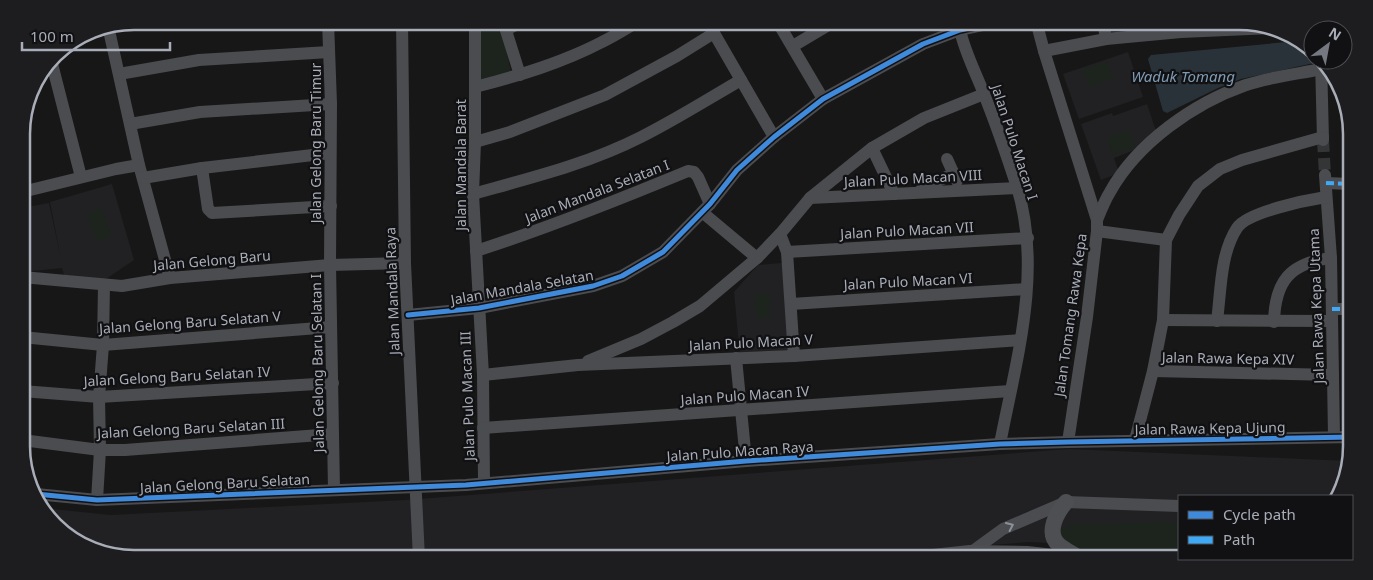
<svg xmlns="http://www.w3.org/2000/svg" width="1373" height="580" font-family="'Noto Sans',sans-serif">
<rect width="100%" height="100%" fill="#171717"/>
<g fill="#212123">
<path d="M1128 52 1143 97 1079 119 1063 74Z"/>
<path d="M1147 104 1157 134 1137 149 1114 158 1119 173 1101 180 1081 124 1112 113 1113 116Z"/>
<path d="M112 184 134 260 106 279 65 278 62 268 22 272V208L49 203 61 259 50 202Z"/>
<path d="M782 263 791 351 740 356 734 292 758 265Z"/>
<path d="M1069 449 1349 461 1343 489 1338 496H1179V550L1030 542 939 549H839L739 559H134L91 550 45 515 42 508 111 515 405 500Z"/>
</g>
<g fill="#1d241e">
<path d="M474 21H498L503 36 512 76 477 80Z"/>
<path d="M1106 61 1113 79 1089 87 1083 69Z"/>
<path d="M1129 130 1135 147 1113 155 1107 138Z"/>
<path d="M102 208 111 237 96 242 87 213Z"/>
<path d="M769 294 771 317 757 318 754 296Z"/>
<path d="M1179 522V559H1060L1054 531 1076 524Z"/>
</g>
<path fill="#2a3239" d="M1297 41 1313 53V60L1323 61 1241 79 1218 88 1167 113 1163 111 1148 59 1151 55Z"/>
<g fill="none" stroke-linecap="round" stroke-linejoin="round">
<path stroke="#343537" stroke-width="12" stroke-dasharray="12 6" stroke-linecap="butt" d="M1323 140 1325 175"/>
<g stroke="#4b4c50" stroke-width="12">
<path d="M328 21 331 104 330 265 334 490"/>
<path d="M402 21 405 263 419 559"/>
<path d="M475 21V142L473 194 483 375 484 482"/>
<path d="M503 21 520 75"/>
<path d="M707 21 774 137"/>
<path d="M777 21 823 99"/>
<path d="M1036 21 1044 51 1097 220V231L1087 317 1068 442"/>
<path d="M1103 21 1106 39"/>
<path d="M108 26 139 165 170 278"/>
<path d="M507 29 525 21"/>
<path d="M960 30C965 53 976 73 984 94 996 124 1007 156 1017 187 1043 271 1016 361 1000 444"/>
<path d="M793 46 835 21"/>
<path d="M1044 51 1106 39 1181 32 1274 28"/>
<path d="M51 60 81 177"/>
<path d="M1321 60 1323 140"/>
<path d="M119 74 199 60 329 52"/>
<path d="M475 87C518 76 562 63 602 42 615 36 627 28 639 21"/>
<path d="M1349 116 1351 137"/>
<path d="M130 124 200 112 331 104"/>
<path d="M475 142 510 132 605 95 677 56 714 33"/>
<path d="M872 148 894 194"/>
<path d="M947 159 957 181"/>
<path d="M202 168 208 209 212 213 331 206"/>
<path d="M1325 175 1331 258 1334 436"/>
<path d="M143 178 202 168 330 153"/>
<path d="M1326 183 1351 184"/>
<path d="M921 190 954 173"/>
<path d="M22 192 116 169 139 165"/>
<path d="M473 194C530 178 588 164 641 137 675 120 708 99 741 80"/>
<path d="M810 198 1017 188"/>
<path d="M702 212 757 258"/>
<path d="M1097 220C1101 210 1105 200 1110 192 1137 143 1194 103 1246 85 1270 77 1297 74 1322 69"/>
<path d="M1097 231 1166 240"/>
<path d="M780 234 787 252 794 356"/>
<path d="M476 251C548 228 618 200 688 171L694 172 698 177 710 204"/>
<path d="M787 252 1028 238"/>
<path d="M22 277 122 286 170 278 330 265 405 263"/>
<path d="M791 304 1026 289"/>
<path d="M1332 309H1351"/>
<path d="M408 315 479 308 593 286 622 276 663 252 710 204 737 170 774 137 823 99 923 44 960 30 1002 21"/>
<path d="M1163 320 1332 321"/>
<path d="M1217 321C1221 291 1220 254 1237 228 1247 212 1307 200 1326 197"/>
<path d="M1274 322C1275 281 1290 263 1331 258"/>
<path d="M22 337 103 345 331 327"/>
<path d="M736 358 746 461"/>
<path d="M588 361 641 339 673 322 700 306 757 258 780 234 810 198 872 148 924 118 984 94"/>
<path d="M1153 371 1333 375"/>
<path d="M483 375 578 365 794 356 1020 340"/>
<path d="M22 391 99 397 333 383"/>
<path d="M483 428 1010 391"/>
<path d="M22 440 100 450H125L333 434"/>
<path d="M1135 440 1153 371 1163 320 1166 240 1179 215 1198 186 1220 169 1242 160 1323 137"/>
<path d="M36 494 97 500 466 485 746 461 1000 444 1068 442 1352 437"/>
<path d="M97 500 100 450 99 397 103 345 104 285"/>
<path d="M970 553 1003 529 1066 502 1179 506"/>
</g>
<g stroke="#4d4f52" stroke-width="16">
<path d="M1066 502C1057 512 1045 533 1059 545 1065 550 1073 554 1079 558"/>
<path d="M914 559 970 553 1027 554 1071 559"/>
</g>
<g stroke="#3fa9f5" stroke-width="4" stroke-dasharray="8 4" stroke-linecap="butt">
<path d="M1322 65H1328"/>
<path d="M1349 116 1351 137"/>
<path d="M1326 183 1351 184"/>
<path d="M1332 309H1351"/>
</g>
<defs>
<g id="cycleway">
<path d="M408 315 479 308 593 286 622 276 663 252 710 204 737 170 774 137 823 99 923 44 960 30 1002 21"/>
<path d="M36 494 97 500 466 485 746 461 1000 444 1068 442 1352 437"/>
</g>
</defs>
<use href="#cycleway" stroke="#111113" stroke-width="8"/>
<use href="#cycleway" stroke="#408adc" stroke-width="5"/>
</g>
<defs><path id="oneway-chevron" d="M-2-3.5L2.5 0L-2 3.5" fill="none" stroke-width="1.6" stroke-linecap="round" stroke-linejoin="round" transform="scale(1.25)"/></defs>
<use stroke="#8c9099" href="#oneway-chevron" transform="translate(1010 526) rotate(-25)"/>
<g text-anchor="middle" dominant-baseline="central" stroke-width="4.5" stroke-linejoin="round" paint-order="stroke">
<g font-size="14" fill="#a8adb8" stroke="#111113">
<text transform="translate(1015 142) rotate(72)">Jalan Pulo Macan I</text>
<text transform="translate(315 143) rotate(-90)">Jalan Gelong Baru Timur</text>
<text transform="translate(460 165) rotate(-90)">Jalan Mandala Barat</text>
<text transform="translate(913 178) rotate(-3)">Jalan Pulo Macan VIII</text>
<text transform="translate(597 191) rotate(-21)">Jalan Mandala Selatan I</text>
<text transform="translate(907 230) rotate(-3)">Jalan Pulo Macan VII</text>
<text transform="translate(212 260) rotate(-5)">Jalan Gelong Baru</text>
<text transform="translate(908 281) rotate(-3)">Jalan Pulo Macan VI</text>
<text transform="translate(522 287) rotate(-10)">Jalan Mandala Selatan</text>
<text transform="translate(392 291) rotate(-92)">Jalan Mandala Raya</text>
<text transform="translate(1316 306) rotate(-92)">Jalan Rawa Kepa Utama</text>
<text transform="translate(1070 315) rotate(-82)">Jalan Tomang Rawa Kepa</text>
<text transform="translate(190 322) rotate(-4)">Jalan Gelong Baru Selatan V</text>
<text transform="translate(751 342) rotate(-3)">Jalan Pulo Macan V</text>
<text transform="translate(1228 358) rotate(1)">Jalan Rawa Kepa XIV</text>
<text transform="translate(317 363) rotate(-91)">Jalan Gelong Baru Selatan I</text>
<text transform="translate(177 376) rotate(-3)">Jalan Gelong Baru Selatan IV</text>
<text transform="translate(745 395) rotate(-4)">Jalan Pulo Macan IV</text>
<text transform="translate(467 396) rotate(-92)">Jalan Pulo Macan III</text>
<text transform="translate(191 428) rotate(-3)">Jalan Gelong Baru Selatan III</text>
<text transform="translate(1210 428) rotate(-1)">Jalan Rawa Kepa Ujung</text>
<text transform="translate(740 451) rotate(-4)">Jalan Pulo Macan Raya</text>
<text transform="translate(225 483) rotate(-3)">Jalan Gelong Baru Selatan</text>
</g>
<g font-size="15" font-style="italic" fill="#7f9bb3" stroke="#111113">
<text x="1183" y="76">Waduk Tomang</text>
</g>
</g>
<path d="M0 0H1373V580H0ZM134 30H1239A104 104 0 0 1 1343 134V446A104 104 0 0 1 1239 550H134A104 104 0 0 1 30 446V134A104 104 0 0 1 134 30Z" fill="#1d1d20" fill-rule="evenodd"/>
<path fill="none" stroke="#a8adb8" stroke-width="2.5" d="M134 30H1239A104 104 0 0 1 1343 134V446A104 104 0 0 1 1239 550H134A104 104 0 0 1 30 446V134A104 104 0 0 1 134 30Z"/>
<rect x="1178" y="495" width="175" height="65" fill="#111113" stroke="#4d4f55"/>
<rect x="1188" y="511" width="25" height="8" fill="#408adc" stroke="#4d4f55"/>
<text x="1223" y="520" font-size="15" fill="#a8adb8">Cycle path</text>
<rect x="1188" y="536" width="25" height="8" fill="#3fa9f5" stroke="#4d4f55"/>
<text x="1223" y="545" font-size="15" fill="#a8adb8">Path</text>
<g transform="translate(1328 45) rotate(32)"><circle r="24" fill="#111113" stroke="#4d4f55"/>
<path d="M0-4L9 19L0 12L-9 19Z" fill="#757880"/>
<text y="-8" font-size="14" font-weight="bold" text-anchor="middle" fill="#a8adb8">N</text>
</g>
<path d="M22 42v8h148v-8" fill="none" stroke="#a8adb8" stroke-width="2.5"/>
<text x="30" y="42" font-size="15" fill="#a8adb8" stroke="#111113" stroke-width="4" paint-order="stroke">100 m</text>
</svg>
